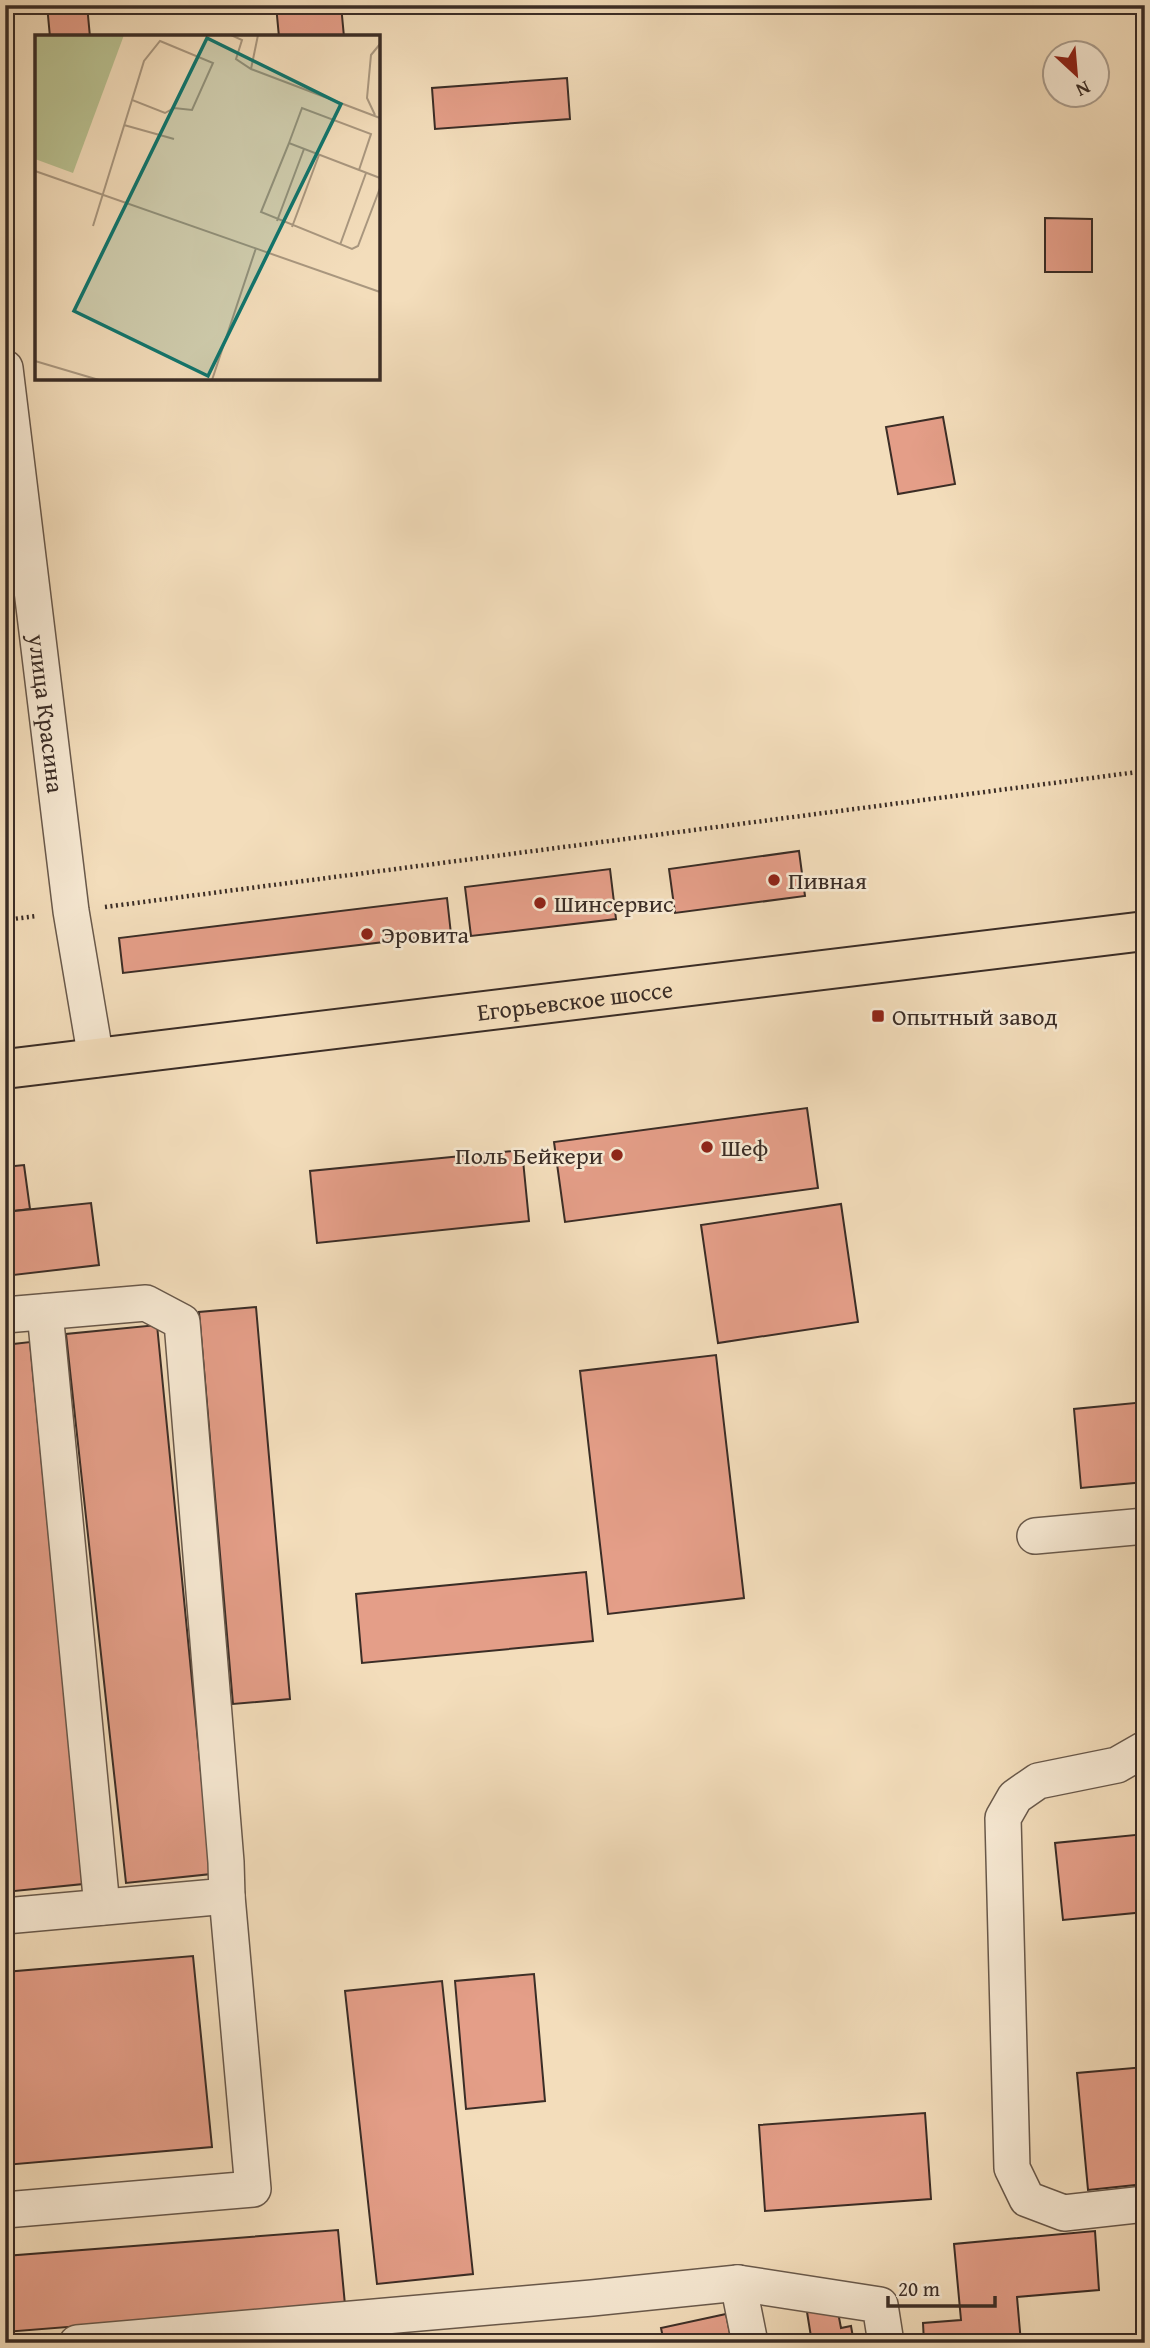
<svg xmlns="http://www.w3.org/2000/svg" width="1150" height="2348" font-family="'Gentium Book Plus',serif">
<rect width="100%" height="100%" fill="#f3ddbb"/>
<filter id="stains"><feTurbulence type="fractalNoise" baseFrequency=".00286" numOctaves="4"/><feColorMatrix values="0 0 0 0 .2 0 0 0 0 .09 0 0 0 0 .02 0 0 0 .5 -.17"/></filter>
<radialGradient id="worn" r=".72"><stop offset=".6" stop-color="#630" stop-opacity="0"/><stop offset="1" stop-color="#630" stop-opacity=".3"/></radialGradient>
<g fill="#e49e88" stroke="#3b2d26" stroke-width="2">
<path d="M47 5H87L90 37H50Z"/>
<path d="M276 5H341L344 37H279Z"/>
<path d="M567 78 570 119 435 129 432 88Z"/>
<path d="M1045 218 1092 219V272H1045Z"/>
<path d="M943 417 955 484 898 494 886 427Z"/>
<path d="M1145 560V616L1138 561Z"/>
<path d="M799 851 805 896 675 913 669 869Z"/>
<path d="M610 869 616 919 471 936 465 887Z"/>
<path d="M447 898 451 934 123 973 119 938Z"/>
<path d="M807 1108 818 1188 565 1222 554 1142Z"/>
<path d="M522 1150 529 1221 317 1243 310 1171Z"/>
<path d="M24 1165 30 1209 5 1212V1167Z"/>
<path d="M91 1203 99 1265 5 1276V1212Z"/>
<path d="M841 1204 858 1322 718 1343 701 1225Z"/>
<path d="M256 1307 290 1699 233 1704 199 1312Z"/>
<path d="M157 1325 211 1874 126 1883 66 1334Z"/>
<path d="M30 1342 83 1884 5 1892V1345Z"/>
<path d="M716 1355 744 1598 608 1614 580 1371Z"/>
<path d="M1145 1402V1482L1081 1488 1074 1409Z"/>
<path d="M586 1572 593 1641 362 1663 356 1594Z"/>
<path d="M1145 1834V1912L1063 1920 1055 1843Z"/>
<path d="M193 1956 212 2147 5 2165V1972Z"/>
<path d="M534 1974 545 2101 466 2109 455 1981Z"/>
<path d="M442 1981 473 2274 377 2284 345 1991Z"/>
<path d="M1145 2067V2184L1088 2190 1077 2073Z"/>
<path d="M925 2113 931 2199 765 2211 759 2125Z"/>
<path d="M338 2230 345 2305 5 2332V2256Z"/>
<path d="M1095 2231 1099 2290 1017 2297 1021 2343H924L923 2323 961 2320 954 2244Z"/>
<path d="M837 2307 841 2328 851 2326 854 2343H812L807 2312Z"/>
<path d="M726 2314 732 2343H664L661 2328Z"/>
<path d="M533 2339V2343H486Z"/>
</g>
<g fill="none" stroke-linecap="round" stroke-linejoin="round">
<defs>
<g id="minor">
<path id="s1" d="M5 368 71 911 96 1059"/>
<path d="M45 1312 102 1907"/>
<path d="M5 1315 146 1303 182 1322 226 1862 227 1896 5 1916"/>
<path d="M1035 1536 1145 1526"/>
<path d="M1145 1749 1117 1765 1038 1781 1015 1797 1003 1818 1012 2168 1027 2199 1064 2213 1145 2204"/>
<path d="M5 2210 253 2189 227 1896"/>
<path d="M738 2283 750 2343"/>
<path d="M77 2343 592 2298 738 2283 880 2305 886 2343"/>
</g>
<g id="major">
<path id="s2" d="M5 1069 1145 931"/>
</g>
</defs>
<use href="#minor" stroke="#69594b" stroke-width="38"/>
<use href="#major" stroke="#3b2d26" stroke-width="42"/>
<g stroke="#3b2d26" stroke-width="4.5" stroke-dasharray="2 3.5" stroke-linecap="butt">
<path d="M105 907 1145 771"/>
<path d="M5 920 37 916"/>
</g>
<use href="#minor" stroke="#f7e9d3" stroke-width="35"/>
<use href="#major" stroke="#f3ddbb" stroke-width="38"/>
</g>
<g fill="#8f2418" stroke="#f7e9d3" stroke-width="2.5">
<circle cx="774" cy="880" r="7"/>
<circle cx="540" cy="903" r="7"/>
<circle cx="367" cy="934" r="7"/>
<rect x="871" y="1009" width="14" height="14" rx="3.5"/>
<circle cx="707" cy="1147" r="7"/>
<circle cx="617" cy="1155" r="7"/>
</g>
<g text-anchor="middle" dominant-baseline="central" stroke-width="5" stroke-linejoin="round" paint-order="stroke">
<g font-size="24" fill="#3b2d26" stroke="#f7e9d3">
<text stroke="none"><textPath href="#s1" startOffset="348">улица Красина</textPath></text>
<text stroke="none"><textPath href="#s2" startOffset="574">Егорьевское шоссе</textPath></text>
</g>
<g font-size="24" fill="#3b2d26" stroke="#f7e9d3" text-anchor="start">
<text x="788" y="880">Пивная</text>
<text x="554" y="903">Шинсервис</text>
<text x="381" y="934">Эровита</text>
<text x="892" y="1016">Опытный завод</text>
<text x="721" y="1147">Шеф</text>
<text x="603" y="1155" text-anchor="end">Поль Бейкери</text>
</g>
</g>
<g transform="translate(35 35)">
<rect width="345" height="345" fill="#f3ddbb"/>
<path d="M0 0H89L38 138 0 124Z" fill="#b9c191"/>
<path fill="none" stroke="#a9977f" stroke-width="2" d="M196 0 207 5 201 24 216 34 345 83M125 6 178 28 157 75 139 73 130 78 97 65 109 26ZM216 34 223 0M340 80 332 63 336 20 345 9M89 90 139 104M254 108 267 73 336 99 324 135M0 136 345 257M345 143 254 108 226 177 317 214 323 211 345 153M242 186 269 114M58 191 97 65M257 192 284 120M305 210 331 138M0 326 64 345M177 345 221 213"/>
<path fill="#0f766e" fill-opacity="0.15" stroke="#0f766e" stroke-width="3.5" d="M172 3 306 69 173 341 39 276Z"/>
<rect width="345" height="345" fill="none" stroke="#3b2d26" stroke-width="3.5"/>
</g>
<rect width="1150" height="2348" fill="none" stroke="#f3ddbb" stroke-width="28"/>
<rect x="7" y="7" width="1136" height="2334" fill="none" stroke="#3b2d26" stroke-width="3.5"/>
<rect x="14" y="14" width="1122" height="2320" fill="none" stroke="#3b2d26" stroke-width="2"/>
<g transform="translate(1076 74) rotate(154)"><circle r="33" fill="#f7e9d3" stroke="#ac9e8e" stroke-width="2"/>
<path d="M0-5L12 26L0 18L-12 26Z" fill="#8f2418"/>
<text y="-10" font-size="19" font-weight="bold" text-anchor="middle" fill="#3b2d26">N</text>
</g>
<path d="M888 2296v10h107v-10" fill="none" stroke="#3b2d26" stroke-width="3.5"/>
<text x="898" y="2296" font-size="21" fill="#3b2d26" stroke="#f7e9d3" stroke-width="5" paint-order="stroke">20 m</text>
<rect width="100%" height="100%" filter="url(#stains)"/>
<rect width="100%" height="100%" fill="url(#worn)"/>
</svg>
